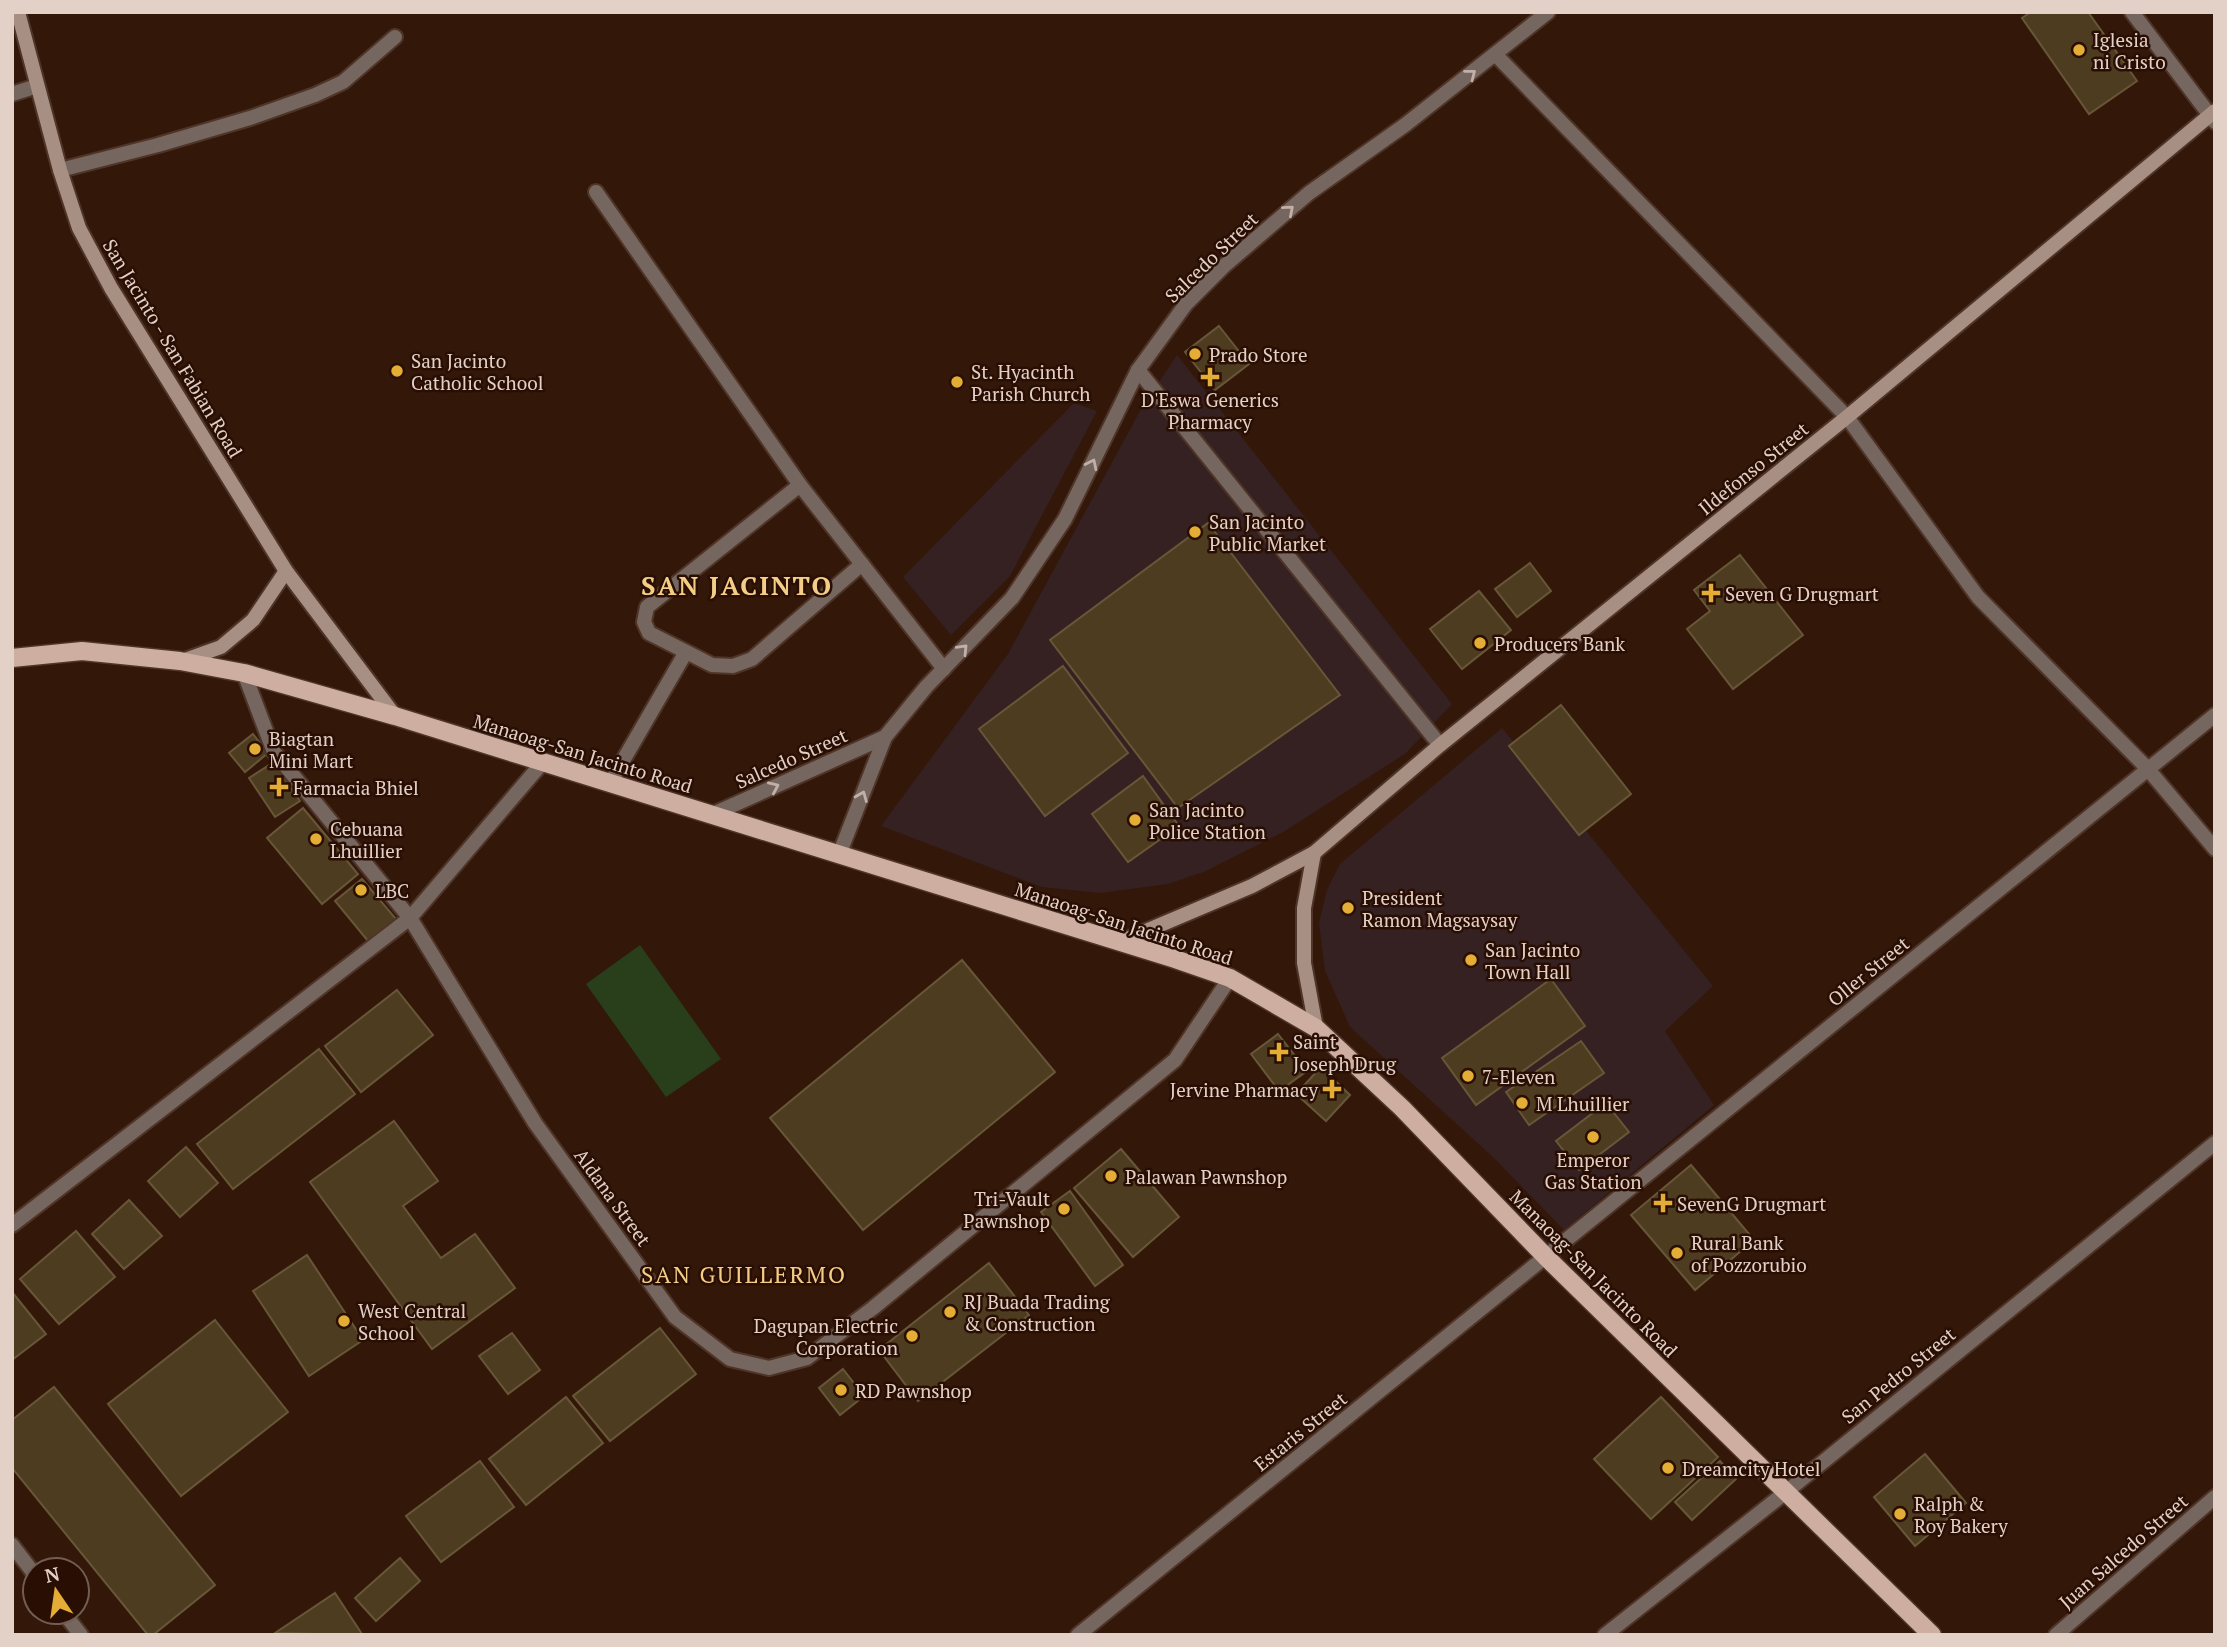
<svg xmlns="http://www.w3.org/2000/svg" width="2227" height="1647" font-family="'PT Serif',serif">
<rect width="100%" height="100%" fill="#33180a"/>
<g fill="#352121">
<path d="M1177 355 1452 704 1406 753 1285 831 1206 871 1168 884 1100 893 1042 887 881 826 1008 654 1140 411Z"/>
<path d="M1074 403 1097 411 1010 576 951 635 903 577Z"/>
<path d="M1502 728 1713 986 1665 1031 1714 1105 1564 1230 1493 1157 1350 1027 1325 971 1319 923 1327 890 1340 864Z"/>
</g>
<path fill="#293e1a" d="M640 945 721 1059 666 1097 586 984Z"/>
<g fill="#4e3c20" stroke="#685638" stroke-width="2">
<path d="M2031 12H2088L2137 81 2089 114 2022 18Z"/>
<path d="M1219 326 1249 364 1215 390 1185 352Z"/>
<path d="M1208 523 1340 695 1178 808 1050 640Z"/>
<path d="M1740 555 1803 635 1733 689 1687 629 1710 611 1694 590Z"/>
<path d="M1530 563 1551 591 1517 617 1495 589Z"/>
<path d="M1479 591 1511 630 1462 669 1430 629Z"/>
<path d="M1063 666 1128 753 1045 816 979 729Z"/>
<path d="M1561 705 1631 794 1579 835 1509 746Z"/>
<path d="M253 734 268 753 245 772 229 753Z"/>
<path d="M274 762 300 801 275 817 249 778Z"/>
<path d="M1143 776 1179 826 1128 862 1092 814Z"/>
<path d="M303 808 358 874 322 904 267 838Z"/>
<path d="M362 879 396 919 368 941 335 901Z"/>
<path d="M962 960 1055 1072 863 1230 770 1118Z"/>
<path d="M1551 979 1585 1026 1476 1105 1442 1058Z"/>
<path d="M397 990 433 1035 361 1092 325 1046Z"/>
<path d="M1278 1034 1307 1071 1279 1091 1251 1054Z"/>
<path d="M1581 1041 1604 1073 1529 1125 1506 1092Z"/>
<path d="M319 1049 355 1094 233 1189 197 1144Z"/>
<path d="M1321 1067 1350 1095 1326 1121 1296 1094Z"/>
<path d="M1606 1103 1629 1132 1579 1170 1556 1141Z"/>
<path d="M394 1121 438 1181 403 1206 441 1258 475 1234 515 1288 432 1349 310 1182Z"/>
<path d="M186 1147 218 1183 180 1217 148 1181Z"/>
<path d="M1121 1149 1179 1217 1133 1257 1074 1188Z"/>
<path d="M1691 1165 1754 1240 1695 1290 1631 1215Z"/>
<path d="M1070 1191 1123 1265 1095 1286 1041 1212Z"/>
<path d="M129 1200 162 1236 124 1269 92 1234Z"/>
<path d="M76 1231 115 1277 59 1324 20 1279Z"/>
<path d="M307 1255 363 1340 309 1376 253 1291Z"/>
<path d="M989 1263 1029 1315 918 1401 879 1350Z"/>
<path d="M12 1292 46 1334 12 1360Z"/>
<path d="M215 1320 288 1412 181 1496 108 1404Z"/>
<path d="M660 1328 696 1374 610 1441 573 1396Z"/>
<path d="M512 1333 540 1370 508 1394 479 1356Z"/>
<path d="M843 1369 864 1396 840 1415 819 1388Z"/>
<path d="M54 1387 215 1585 153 1635H148L12 1468V1420Z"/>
<path d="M566 1397 603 1443 526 1505 489 1459Z"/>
<path d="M1661 1397 1718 1457 1651 1519 1594 1459Z"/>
<path d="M1925 1454 1966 1503 1915 1546 1874 1497Z"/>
<path d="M480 1461 514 1507 441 1562 406 1516Z"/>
<path d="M1720 1461 1736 1479 1692 1520 1675 1502Z"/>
<path d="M400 1558 420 1581 376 1621 355 1598Z"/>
<path d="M335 1593 362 1634 361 1635 275 1633Z"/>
</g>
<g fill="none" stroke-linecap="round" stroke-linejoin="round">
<defs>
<g id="service">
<path d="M12 94 37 86"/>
<path d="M60 170 158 145 250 118 315 95 343 82 395 37"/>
<path d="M596 192 800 485 944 669"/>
<path d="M800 485 647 607 644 622 649 633 712 665 733 666 752 659 862 564"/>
<path d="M610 783 686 652"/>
</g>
<path id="pedestrian" d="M1138 370 1440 745"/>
<g id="minor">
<path d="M2132 12 2215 122"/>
<path d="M1496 55 1847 417 1978 597 2147 768 2215 849"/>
<path d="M244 673 274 752 410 918 535 1123 675 1317 730 1359 769 1368 807 1358 873 1308 1175 1060 1230 978"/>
<path d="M12 1225 410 918 543 762"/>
<path d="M12 1545 35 1575"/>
<path d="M63 1612 81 1635"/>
<path d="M1078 1635 2215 715"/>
<path d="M1605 1635 1786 1492 2215 1143"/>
<path d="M2056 1635 2215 1497"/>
</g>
<g id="tertiary">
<path d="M711 815 885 737"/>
<path d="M839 855 885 737 926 687 1012 598 1065 519 1138 370 1186 304 1224 266 1309 193 1405 125 1548 12"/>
</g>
<g id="secondary">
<path d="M18 12 60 170 79 228 111 288 286 571 395 716"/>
<path d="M182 661 221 647 253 620 286 571"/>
<path d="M1314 853 1304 908V963L1316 1028"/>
<path d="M1120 942 1252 886 1314 853 1440 745 1847 417 2215 111"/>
</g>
<path id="primary" d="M12 658 82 651 180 661 244 673 395 716 1175 959 1230 978 1316 1028 1402 1108 1546 1257 1932 1635"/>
</defs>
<use href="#service" stroke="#4f3528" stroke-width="18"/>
<use href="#pedestrian" stroke="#4f3528" stroke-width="18"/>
<use href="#minor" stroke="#4f3528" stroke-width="18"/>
<use href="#tertiary" stroke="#4f3528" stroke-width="18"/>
<use href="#secondary" stroke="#4f3528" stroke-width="18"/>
<use href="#primary" stroke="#4f3528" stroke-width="21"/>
<use href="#service" stroke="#766660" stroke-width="14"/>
<use href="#pedestrian" stroke="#766660" stroke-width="14"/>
<use href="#minor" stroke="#766660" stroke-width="14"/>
<use href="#tertiary" stroke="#766660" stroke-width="14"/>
<use href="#secondary" stroke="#a88f84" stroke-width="14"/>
<use href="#primary" stroke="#ceaea0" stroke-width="18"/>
</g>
<defs><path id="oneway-chevron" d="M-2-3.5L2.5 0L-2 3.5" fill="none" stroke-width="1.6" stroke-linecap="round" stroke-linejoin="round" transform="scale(1.75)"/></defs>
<g stroke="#c2b0a8">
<use href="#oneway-chevron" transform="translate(1471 74) rotate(-38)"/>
<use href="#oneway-chevron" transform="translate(1289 210) rotate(-41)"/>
<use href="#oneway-chevron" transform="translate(1092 464) rotate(-64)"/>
<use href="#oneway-chevron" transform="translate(963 649) rotate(-46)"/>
<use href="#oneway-chevron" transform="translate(774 787) rotate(-24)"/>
<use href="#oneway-chevron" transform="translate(862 796) rotate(-68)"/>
</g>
<g fill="#e4ad35" stroke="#290e03" stroke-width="2.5">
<circle cx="2079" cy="50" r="7"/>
<circle cx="1195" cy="354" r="7"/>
<circle cx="397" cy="371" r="7"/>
<path d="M1206.5 366.5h7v7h7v7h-7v7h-7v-7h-7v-7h7z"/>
<circle cx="957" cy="382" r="7"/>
<circle cx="1195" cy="532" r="7"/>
<path d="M1707.5 582.5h7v7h7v7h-7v7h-7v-7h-7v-7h7z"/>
<circle cx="1480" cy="643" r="7"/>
<circle cx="255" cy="749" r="7"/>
<path d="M275.5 776.5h7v7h7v7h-7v7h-7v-7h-7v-7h7z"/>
<circle cx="1135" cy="820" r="7"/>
<circle cx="316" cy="839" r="7"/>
<circle cx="361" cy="890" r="7"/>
<circle cx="1348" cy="908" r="7"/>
<circle cx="1471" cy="960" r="7"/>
<path d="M1275.5 1041.5h7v7h7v7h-7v7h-7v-7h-7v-7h7z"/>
<circle cx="1468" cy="1076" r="7"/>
<path d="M1328.5 1078.5h7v7h7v7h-7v7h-7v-7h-7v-7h7z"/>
<circle cx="1522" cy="1103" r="7"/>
<circle cx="1593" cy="1137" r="7"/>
<circle cx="1111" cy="1176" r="7"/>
<path d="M1659.5 1192.5h7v7h7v7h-7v7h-7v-7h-7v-7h7z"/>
<circle cx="1064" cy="1209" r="7"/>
<circle cx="1677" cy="1253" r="7"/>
<circle cx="950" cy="1312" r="7"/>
<circle cx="344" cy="1321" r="7"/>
<circle cx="912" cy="1336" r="7"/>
<circle cx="841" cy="1390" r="7"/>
<circle cx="1668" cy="1468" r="7"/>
<circle cx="1900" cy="1514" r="7"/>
</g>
<g text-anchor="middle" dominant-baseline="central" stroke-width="5" stroke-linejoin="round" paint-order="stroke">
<g font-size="19" fill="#e3d0c7" stroke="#290e03" text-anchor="start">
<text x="2093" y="39">Iglesia<tspan x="2093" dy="22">ni Cristo</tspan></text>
<text x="1209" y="354">Prado Store</text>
<text x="411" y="360">San Jacinto<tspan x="411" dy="22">Catholic School</tspan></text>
<text x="971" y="371">St. Hyacinth<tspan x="971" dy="22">Parish Church</tspan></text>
<text x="1210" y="399" text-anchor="middle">D'Eswa Generics<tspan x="1210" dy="22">Pharmacy</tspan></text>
<text x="1209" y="521">San Jacinto<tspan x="1209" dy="22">Public Market</tspan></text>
<text x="1725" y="593">Seven G Drugmart</text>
<text x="1494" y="643">Producers Bank</text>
<text x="269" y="738">Biagtan<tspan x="269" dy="22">Mini Mart</tspan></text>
<text x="293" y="787">Farmacia Bhiel</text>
<text x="1149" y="809">San Jacinto<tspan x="1149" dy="22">Police Station</tspan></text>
<text x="330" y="828">Cebuana<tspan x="330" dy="22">Lhuillier</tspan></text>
<text x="375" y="890">LBC</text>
<text x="1362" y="897">President<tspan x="1362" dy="22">Ramon Magsaysay</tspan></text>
<text x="1485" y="949">San Jacinto<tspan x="1485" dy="22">Town Hall</tspan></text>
<text x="1293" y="1041">Saint<tspan x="1293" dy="22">Joseph Drug</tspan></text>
<text x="1482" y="1076">7-Eleven</text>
<text x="1318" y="1089" text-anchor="end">Jervine Pharmacy</text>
<text x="1536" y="1103">M Lhuillier</text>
<text x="1593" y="1159" text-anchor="middle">Emperor<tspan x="1593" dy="22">Gas Station</tspan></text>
<text x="1125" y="1176">Palawan Pawnshop</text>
<text x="1050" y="1198" text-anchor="end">Tri-Vault<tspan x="1050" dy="22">Pawnshop</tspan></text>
<text x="1677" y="1203">SevenG Drugmart</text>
<text x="1691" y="1242">Rural Bank<tspan x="1691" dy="22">of Pozzorubio</tspan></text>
<text x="964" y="1301">RJ Buada Trading<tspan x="964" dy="22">&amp; Construction</tspan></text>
<text x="358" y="1310">West Central<tspan x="358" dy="22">School</tspan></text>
<text x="898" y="1325" text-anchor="end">Dagupan Electric<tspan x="898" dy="22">Corporation</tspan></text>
<text x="855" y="1390">RD Pawnshop</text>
<text x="1682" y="1468">Dreamcity Hotel</text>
<text x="1914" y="1503">Ralph &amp;<tspan x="1914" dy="22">Roy Bakery</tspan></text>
</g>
<g font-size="19" fill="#e3d0c7" stroke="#290e03">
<text transform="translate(1211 257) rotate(-44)">Salcedo Street</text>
<text transform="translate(173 348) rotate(59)">San Jacinto - San Fabian Road</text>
<text transform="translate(1753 468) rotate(-39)">Ildefonso Street</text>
<text transform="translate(583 753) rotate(17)">Manaoag-San Jacinto Road</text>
<text transform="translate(791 758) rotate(-24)">Salcedo Street</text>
<text transform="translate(1124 923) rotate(18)">Manaoag-San Jacinto Road</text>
<text transform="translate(1868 971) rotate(-39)">Oller Street</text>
<text transform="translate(613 1197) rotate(54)">Aldana Street</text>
<text transform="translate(1594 1273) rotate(45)">Manaoag-San Jacinto Road</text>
<text transform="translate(1898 1375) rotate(-39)">San Pedro Street</text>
<text transform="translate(1300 1431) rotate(-39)">Estaris Street</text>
<text transform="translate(2123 1551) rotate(-41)">Juan Salcedo Street</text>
</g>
<g font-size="23" letter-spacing="2" fill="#f4ce86" stroke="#290e03">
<text x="744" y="1274">SAN GUILLERMO</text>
</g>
<g font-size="26" font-weight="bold" letter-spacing="2" fill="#f4ce86" stroke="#290e03">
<text x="737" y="585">SAN JACINTO</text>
</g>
</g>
<rect width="2227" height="1647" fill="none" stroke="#e3d0c7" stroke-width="28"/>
<g transform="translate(56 1591) rotate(347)"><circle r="33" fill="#290e03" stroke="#735c51" stroke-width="2"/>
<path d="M0-5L12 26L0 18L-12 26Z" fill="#e4ad35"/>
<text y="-10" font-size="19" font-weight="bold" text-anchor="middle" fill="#e3d0c7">N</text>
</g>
</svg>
